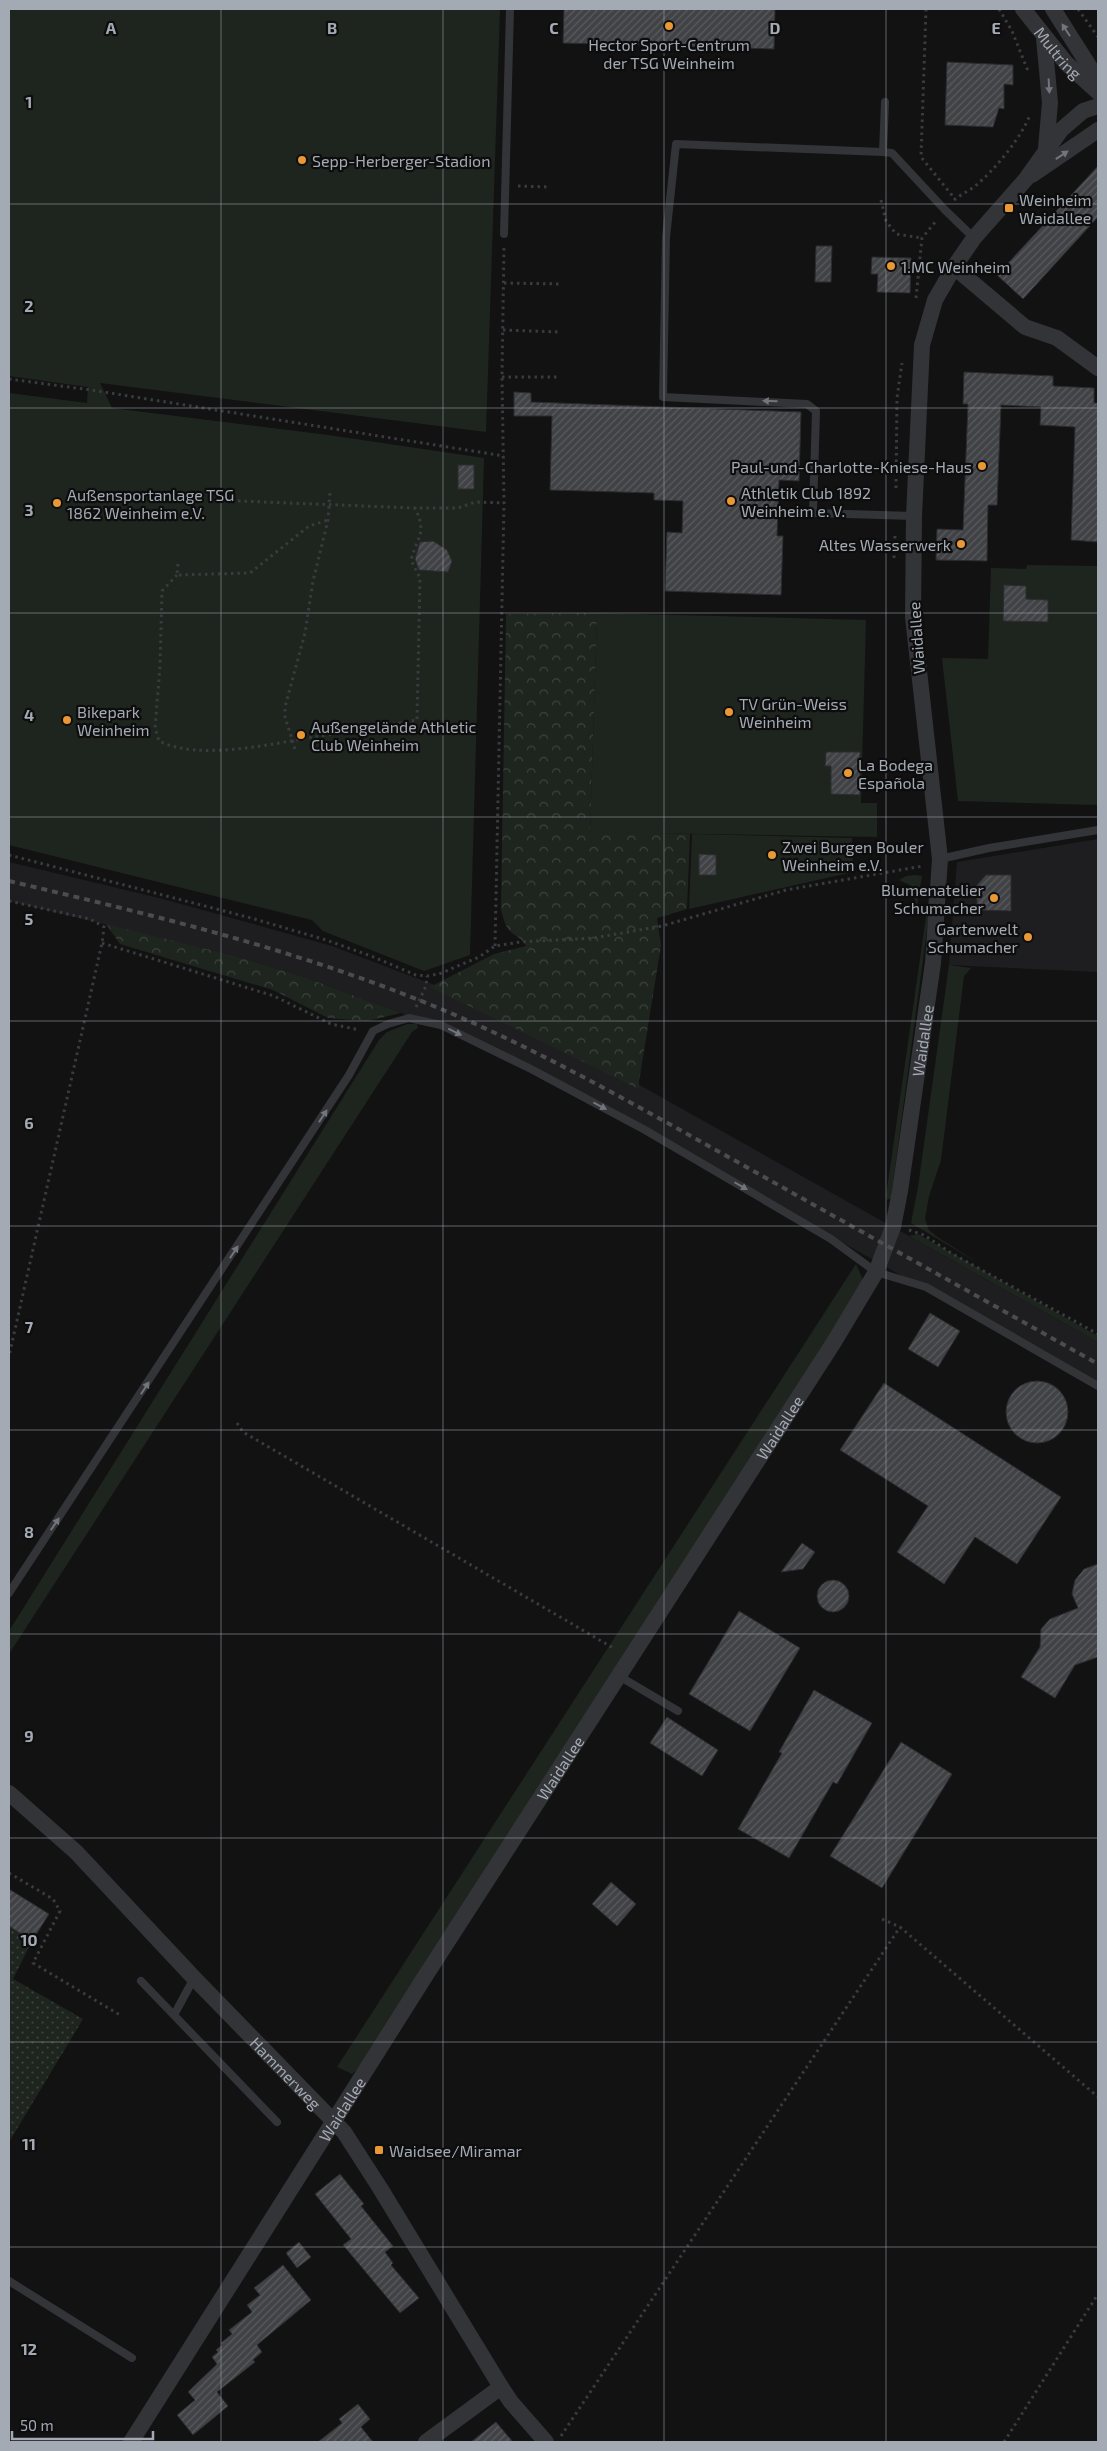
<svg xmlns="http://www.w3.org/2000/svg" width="1107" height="2451" font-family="'Exo 2',sans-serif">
<defs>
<pattern id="forest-crowns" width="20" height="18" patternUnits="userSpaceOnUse" patternTransform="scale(1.25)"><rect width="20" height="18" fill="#1e251e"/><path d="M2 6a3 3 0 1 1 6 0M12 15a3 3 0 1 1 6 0" fill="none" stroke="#3c423c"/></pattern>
<pattern id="park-dots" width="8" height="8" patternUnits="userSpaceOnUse" patternTransform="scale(1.25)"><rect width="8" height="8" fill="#1e251e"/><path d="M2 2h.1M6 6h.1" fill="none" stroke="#3c423c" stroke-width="1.8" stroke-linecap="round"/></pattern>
<pattern id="building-hatch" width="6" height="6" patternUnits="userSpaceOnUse" patternTransform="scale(1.25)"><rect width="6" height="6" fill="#414246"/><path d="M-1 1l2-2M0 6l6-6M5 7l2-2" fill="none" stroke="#595b5e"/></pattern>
</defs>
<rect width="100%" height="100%" fill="#121213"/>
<g fill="#1e1e20">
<path d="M1098 839V972L949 965 957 862Z"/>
<path d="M9 862 163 899 332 946 437 986 611 1069 1098 1342V1386L578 1094 495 1053 401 1013 304 977 235 956 9 901Z"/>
</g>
<g fill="#1e251e">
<path d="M9 9H500L486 432 100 383 112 408 328 435 484 458 470 955 424 971 323 931 312 920 9 845V393L87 403 88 387 9 376Z"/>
<path d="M1027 565 1098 566V805L958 801 942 658 988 659 991 568 1026 569Z"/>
<path d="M597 613 866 620 861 803H877V837L590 832Z"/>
<path d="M692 834 852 838 853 872 689 909Z"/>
<path d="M915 875 922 876 917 906 910 885 899 880 906 876Z"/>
<path d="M929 896 931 900 891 1198 887 1200 886 1196Z"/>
<path d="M949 965 971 968 964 976 941 1160 929 1196 925 1219 929 1230 936 1236 983 1266 911 1223 918 1187Z"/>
<path d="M407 1024H417L418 1028 412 1032 9 1654V1631L379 1040 387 1032Z"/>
<path d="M918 1234 1098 1336V1342L909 1236Z"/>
<path d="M856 1264 864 1282 358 2069 352 2074 337 2067Z"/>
</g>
<g fill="url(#forest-crowns)">
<path d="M597 613 590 831 690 834 687 909 657 918 661 945 639 1082V1089L430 987 494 954 526 946C522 938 518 938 511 932 505 927 503 917 501 909L506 614Z"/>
<path d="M106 924 235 956 304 977 401 1013 367 1021 328 1018 273 990 120 944Z"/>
</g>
<path fill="url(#park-dots)" d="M9 1926 32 1941 13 1979 83 2019 9 2142Z"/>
<g fill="url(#building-hatch)" stroke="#2c2c2f">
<path d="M564 9H775L774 49 563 43Z"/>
<path d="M947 62 1013 65V85L1004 84V109L999 108 993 127 945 125Z"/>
<path d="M1098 166V217L1023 299 997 275Z"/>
<path d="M816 246H832L831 282H815Z"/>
<path d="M872 257 911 258 910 293 877 292 878 274H871Z"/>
<path d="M964 372 1053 376V386L1094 388V403H1098V542L1071 540 1075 427 1040 425 1041 407 1001 405 997 505H988L987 561 936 560 937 529 963 530 968 404H963Z"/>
<path d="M514 392 531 393V402L801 412 799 481 779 480 777 536H783L781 595 665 591 667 532 682 533 683 501 654 500V493L550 490 552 416H514Z"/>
<rect x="458" y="465" width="16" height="24"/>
<path d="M433 541 447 550 452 561 448 572 419 570 415 559 420 542Z"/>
<path d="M1004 585 1026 586V599L1048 600V622L1003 621Z"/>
<path d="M826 752H860V795L831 794V766H825Z"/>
<path d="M699 854 716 855V875H699Z"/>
<path d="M986 875H1011V911L977 910V885Z"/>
<path d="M930 1313 960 1331 938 1367 908 1349Z"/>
<circle cx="1037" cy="1412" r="31"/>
<path d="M884 1383 1061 1497 1017 1564 975 1537 944 1584 897 1552 928 1506 840 1450Z"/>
<path d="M802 1543 815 1552 803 1569 781 1572Z"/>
<path d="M1098 1564V1657L1075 1665 1055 1698 1021 1677 1040 1647 1041 1629 1050 1619 1078 1608 1072 1594 1075 1580 1084 1569Z"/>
<circle cx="833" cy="1596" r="16"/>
<path d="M739 1611 800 1648 750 1731 689 1694Z"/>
<path d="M814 1690 872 1723 837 1784 833 1782 789 1858 738 1829 782 1753 779 1752Z"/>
<path d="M667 1717 718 1750 702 1776 650 1743Z"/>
<path d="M901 1742 952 1774 882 1888 830 1856Z"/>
<path d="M611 1882 636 1904 617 1926 592 1904Z"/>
<path d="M9 1889 49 1914 32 1941 9 1926Z"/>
<path d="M340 2174 364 2204 361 2206 393 2246 385 2252 393 2263 391 2265 419 2298 400 2313 343 2245 351 2239 315 2194Z"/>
<path d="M299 2242 311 2257 297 2268 286 2253Z"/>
<path d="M283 2265 311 2300 257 2345 262 2352 253 2360 255 2362 217 2392 228 2406 193 2435 177 2415 195 2400 188 2392 217 2364 212 2357 218 2352 216 2350 222 2345 221 2343 232 2334 229 2330 252 2312 247 2305 260 2295 254 2288Z"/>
<path d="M358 2404 370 2419 361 2427 373 2442H318L342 2423 339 2419Z"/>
<path d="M496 2422 513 2442H471Z"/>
</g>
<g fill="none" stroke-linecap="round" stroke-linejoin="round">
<g stroke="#393b3f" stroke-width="3" stroke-dasharray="2.5 4" stroke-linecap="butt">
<path d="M926 9 921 157 955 199"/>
<path d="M999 9 1012 31 1028 71"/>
<path d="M1078 9 1098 37"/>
<path d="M518 186 550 187"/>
<path d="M881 200 886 221 896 234 922 238"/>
<path d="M954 200C960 195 967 192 974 187 994 171 1021 138 1030 115"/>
<path d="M504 283 561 284"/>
<path d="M916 298 922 238 937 220"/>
<path d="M503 330 561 332"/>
<path d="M502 377H559"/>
<path d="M9 379 91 390 504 456"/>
<path d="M896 488 897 398 902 363"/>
<path d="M238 501 415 508H458L475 502 504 503"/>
<path d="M894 558 895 535"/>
<path d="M178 564 177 575 250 573 309 526 328 520"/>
<path d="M177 575 162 591 160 666 155 728 159 741C199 761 271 744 314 737 349 732 383 726 417 720L420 578 411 560C418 535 427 533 415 508"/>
<path d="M295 749 285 717V707L305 633 313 581 328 520 330 492"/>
<path d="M9 855 251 918 326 940 371 956 416 975 427 976 439 974 479 957 495 946 520 942 594 938 662 926 786 890 923 866"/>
<path d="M9 901 90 919 104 927 102 943 9 1356"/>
<path d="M102 943 274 996 331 1024 360 1030"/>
<path d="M495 946 504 503 502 377 504 245"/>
<path d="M416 1007 426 986 427 976"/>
<path d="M909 1230 924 1235 951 1253 1098 1334"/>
<path d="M237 1423 243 1432 615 1649"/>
<path d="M9 1873 53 1899 60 1911 33 1963 120 2015"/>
<path d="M882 1919 900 1927 1098 2097"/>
<path d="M561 2436 900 1927"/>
<path d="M1004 2442 1098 2294"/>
</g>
<g stroke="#333438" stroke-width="8">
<path d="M885 102 883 152 892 153 945 210 974 238"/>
<path d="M883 152 676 144 666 237 663 397 807 404 816 411 813 513 914 516"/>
<path d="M504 234 510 9"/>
<path d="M940 859 989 848 1098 830"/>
<path d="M9 1593 349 1075 373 1031 388 1024 409 1018 441 1025 531 1069 645 1130 831 1239 876 1272 926 1287 1098 1386"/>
<path d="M619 1676 678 1711"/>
<path d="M141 1981 277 2122"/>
<path d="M174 2015 194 1978"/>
<path d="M9 2281 132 2358"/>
</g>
<g stroke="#333438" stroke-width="16">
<path id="s1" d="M1023 9 1066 63 1098 92"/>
<path d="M1053 9 1098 80"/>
<path d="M1044 38 1050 103 1046 148"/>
<path d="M1032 175 1098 130"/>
<path d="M954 267 1025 327 1057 338 1098 368"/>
<path id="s2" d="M9 1793 76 1852 194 1978 344 2132 380 2188 501 2387 511 2402 546 2442"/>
<path id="s3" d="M131 2442 426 1975 834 1342 876 1272 893 1227 900 1191 933 963 940 859 913 617 914 516 922 345 935 300 954 267 974 238 1026 179 1061 130 1083 111 1098 106"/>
<path d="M426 2442 501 2387"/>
</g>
<path stroke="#4a4c51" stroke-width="4" stroke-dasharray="6 5" stroke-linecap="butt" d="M9 881C157 916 299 950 441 1009 546 1053 642 1109 741 1164 860 1231 979 1297 1098 1364"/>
</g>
<defs><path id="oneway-solid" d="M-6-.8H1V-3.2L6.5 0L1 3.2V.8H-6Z" transform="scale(1.25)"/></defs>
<g fill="#71757c">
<use href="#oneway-solid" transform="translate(1066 30) rotate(-123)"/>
<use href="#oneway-solid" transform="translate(1049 86) rotate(87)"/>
<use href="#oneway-solid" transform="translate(1062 155) rotate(-33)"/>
<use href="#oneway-solid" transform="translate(770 401) rotate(-178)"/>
<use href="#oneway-solid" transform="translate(455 1032) rotate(26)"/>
<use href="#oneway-solid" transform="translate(600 1106) rotate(28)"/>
<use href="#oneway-solid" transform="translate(323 1116) rotate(-57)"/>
<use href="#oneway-solid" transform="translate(741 1186) rotate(30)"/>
<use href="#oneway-solid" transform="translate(234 1252) rotate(-57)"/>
<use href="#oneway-solid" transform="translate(145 1388) rotate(-57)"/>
<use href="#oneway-solid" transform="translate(55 1524) rotate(-56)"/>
</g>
<path fill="none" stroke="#a4aab3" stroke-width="1" stroke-opacity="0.55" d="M221 9V2442M443 9V2442M664 9V2442M886 9V2442M9 204H1098M9 408H1098M9 613H1098M9 817H1098M9 1021H1098M9 1226H1098M9 1430H1098M9 1634H1098M9 1838H1098M9 2042H1098M9 2247H1098"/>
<g fill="#e89834" stroke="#0d0d0e" stroke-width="2">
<circle cx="669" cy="26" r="5"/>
<circle cx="302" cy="160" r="5"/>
<rect x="1004" y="203" width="10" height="10" rx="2.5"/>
<circle cx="891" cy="266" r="5"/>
<circle cx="982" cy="466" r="5"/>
<circle cx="731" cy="501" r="5"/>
<circle cx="57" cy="503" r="5"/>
<circle cx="961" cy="544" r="5"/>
<circle cx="729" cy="712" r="5"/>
<circle cx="67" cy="720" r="5"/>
<circle cx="301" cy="735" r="5"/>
<circle cx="848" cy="773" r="5"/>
<circle cx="772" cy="855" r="5"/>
<circle cx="994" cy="898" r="5"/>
<circle cx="1028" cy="937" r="5"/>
<rect x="374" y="2145" width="10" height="10" rx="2.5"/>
</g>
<g text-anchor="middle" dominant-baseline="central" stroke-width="4.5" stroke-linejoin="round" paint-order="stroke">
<g font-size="16" fill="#a4aab3" stroke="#0d0d0e" text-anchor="start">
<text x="669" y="44" text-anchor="middle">Hector Sport-Centrum<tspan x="669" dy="18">der TSG Weinheim</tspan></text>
<text x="312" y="160">Sepp-Herberger-Stadion</text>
<text x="1019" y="199">Weinheim<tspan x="1019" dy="18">Waidallee</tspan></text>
<text x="901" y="266">1.MC Weinheim</text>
<text x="972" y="466" text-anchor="end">Paul-und-Charlotte-Kniese-Haus</text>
<text x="741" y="492">Athletik Club 1892<tspan x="741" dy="18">Weinheim e. V.</tspan></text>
<text x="67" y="494">Außensportanlage TSG<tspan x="67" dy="18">1862 Weinheim e.V.</tspan></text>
<text x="951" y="544" text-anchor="end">Altes Wasserwerk</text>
<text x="739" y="703">TV Grün-Weiss<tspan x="739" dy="18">Weinheim</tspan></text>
<text x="77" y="711">Bikepark<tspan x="77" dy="18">Weinheim</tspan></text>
<text x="311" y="726">Außengelände Athletic<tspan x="311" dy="18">Club Weinheim</tspan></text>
<text x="858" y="764">La Bodega<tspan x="858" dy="18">Española</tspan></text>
<text x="782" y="846">Zwei Burgen Bouler<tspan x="782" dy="18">Weinheim e.V.</tspan></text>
<text x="984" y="889" text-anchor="end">Blumenatelier<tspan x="984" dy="18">Schumacher</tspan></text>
<text x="1018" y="928" text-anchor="end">Gartenwelt<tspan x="1018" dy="18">Schumacher</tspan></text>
<text x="389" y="2150">Waidsee/Miramar</text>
</g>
<g font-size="16" fill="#a4aab3" stroke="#0d0d0e">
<text stroke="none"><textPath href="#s1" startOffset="56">Multring</textPath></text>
<text transform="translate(916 638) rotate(-94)">Waidallee</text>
<text stroke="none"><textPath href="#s3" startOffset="1624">Waidallee</textPath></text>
<text stroke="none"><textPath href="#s3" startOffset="1204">Waidallee</textPath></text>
<text stroke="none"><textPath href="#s3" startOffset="799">Waidallee</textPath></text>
<text stroke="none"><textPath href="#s2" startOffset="394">Hammerweg</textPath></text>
<text stroke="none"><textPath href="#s3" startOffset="394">Waidallee</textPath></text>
</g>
</g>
<g font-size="16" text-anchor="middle" font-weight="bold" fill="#a4aab3" stroke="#0d0d0e" stroke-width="4.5" stroke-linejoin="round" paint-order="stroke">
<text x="111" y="34">A</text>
<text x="332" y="34">B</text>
<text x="554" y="34">C</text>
<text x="775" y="34">D</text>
<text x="996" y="34">E</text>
<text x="29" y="108">1</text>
<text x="29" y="312">2</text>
<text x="29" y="516">3</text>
<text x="29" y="721">4</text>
<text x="29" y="925">5</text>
<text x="29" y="1129">6</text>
<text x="29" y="1333">7</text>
<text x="29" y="1538">8</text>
<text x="29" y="1742">9</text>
<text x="29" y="1946">10</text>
<text x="29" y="2150">11</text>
<text x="29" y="2355">12</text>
</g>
<rect width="1107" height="2451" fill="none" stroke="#a4aab3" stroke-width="20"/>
<path d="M12 2431v8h141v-8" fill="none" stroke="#a4aab3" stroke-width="2.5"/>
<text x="20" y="2431" font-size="15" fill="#a4aab3" stroke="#0d0d0e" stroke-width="4" paint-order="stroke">50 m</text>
</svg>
